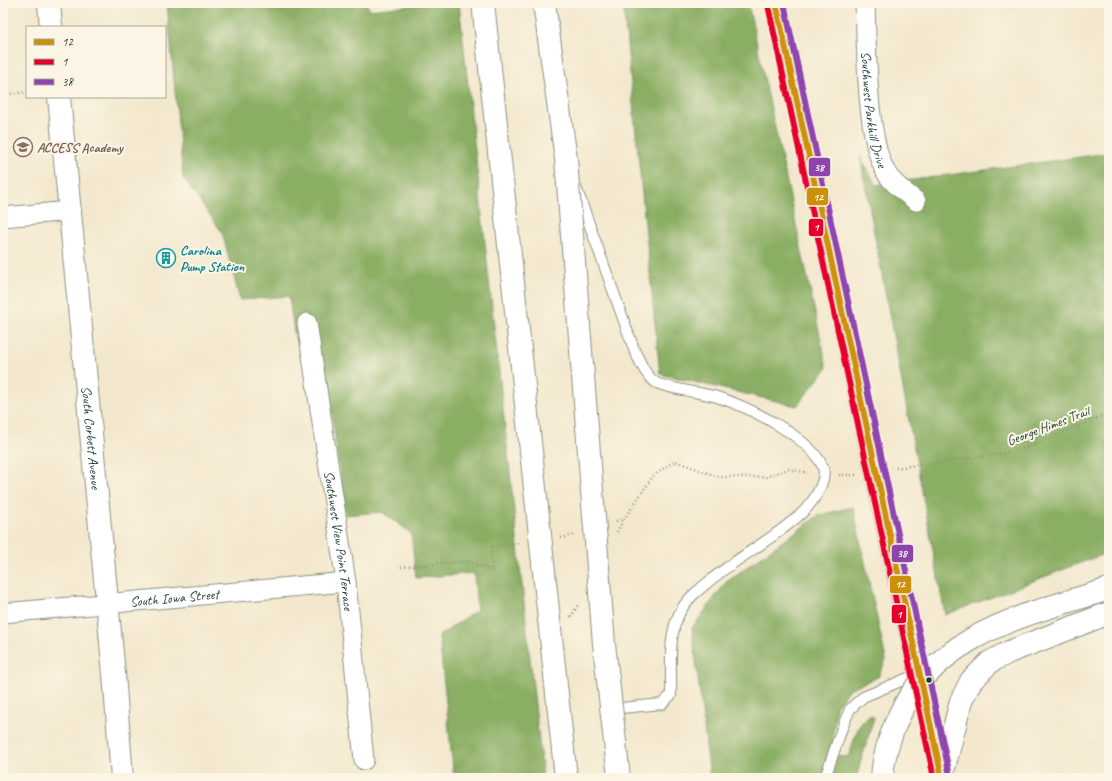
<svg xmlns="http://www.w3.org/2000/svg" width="1112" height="781" font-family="Caveat,sans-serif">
<rect width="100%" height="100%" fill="#fcf5e5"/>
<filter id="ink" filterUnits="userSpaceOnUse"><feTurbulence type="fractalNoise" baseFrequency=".025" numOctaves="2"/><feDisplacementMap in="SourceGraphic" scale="8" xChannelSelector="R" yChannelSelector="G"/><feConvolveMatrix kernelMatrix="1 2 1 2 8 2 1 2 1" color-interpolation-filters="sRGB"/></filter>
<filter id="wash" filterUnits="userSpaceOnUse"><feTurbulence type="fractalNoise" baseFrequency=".012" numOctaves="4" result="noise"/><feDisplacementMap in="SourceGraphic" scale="16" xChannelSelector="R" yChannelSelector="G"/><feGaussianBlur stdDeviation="0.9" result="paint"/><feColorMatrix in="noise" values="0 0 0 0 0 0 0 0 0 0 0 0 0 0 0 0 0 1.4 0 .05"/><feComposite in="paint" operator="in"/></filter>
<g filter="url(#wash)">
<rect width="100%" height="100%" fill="#f3e8cd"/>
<g fill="#8aae63" stroke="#54764c">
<path d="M167 3H367L369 10 439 3H459L543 778H454L439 636 477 610 474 573 416 578 411 533 382 512 345 515 330 397 294 333 289 296 240 300 222 232 183 178Z"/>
<path d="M623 3H748L827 368 797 406 660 374Z"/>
<path d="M1109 153V552L945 615 860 156 876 185Z"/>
<path d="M853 507 886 660 878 677 849 689 836 706 831 756 848 757 859 726 869 715 874 717 856 778H710L692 628 726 582 819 515Z"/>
</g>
</g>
<g filter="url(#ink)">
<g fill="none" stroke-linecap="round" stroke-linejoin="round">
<defs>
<g id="service">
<path d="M576 187 635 352C641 363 645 375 655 382 663 388 704 393 717 397 746 406 813 438 823 468 827 481 813 502 804 511 777 537 741 555 712 579 700 589 687 598 680 612 667 637 672 668 671 695L662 704 611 709"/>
<path d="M825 778 842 728 850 709 863 697 920 673"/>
</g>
<g id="minor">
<path id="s1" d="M865 3C867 44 865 145 889 177 896 186 907 194 916 201"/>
<path d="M3 217 70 211"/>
<path id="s2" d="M307 323 346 582 364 760"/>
<path id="s3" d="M3 613 346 582"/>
</g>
<g id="tertiary">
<path d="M49 3 51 27"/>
<path id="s4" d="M59 97 114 674 122 778"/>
</g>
<g id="primary">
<path d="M776 3 835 280"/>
<path d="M905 609 941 770"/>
<path d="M942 776 961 701 971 681 990 662 1009 652 1109 613"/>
</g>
<g id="motorway">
<path d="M483 3 487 40"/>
<path d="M544 3 566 159"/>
</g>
</defs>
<use href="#service" stroke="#899280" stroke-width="12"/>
<use href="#minor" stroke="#899280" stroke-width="21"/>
<use href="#tertiary" stroke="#899280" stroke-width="24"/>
<use href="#primary" stroke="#899280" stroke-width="24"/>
<use href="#motorway" stroke="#899280" stroke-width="24"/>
<g stroke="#899280" stroke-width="2.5" stroke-dasharray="1 3" stroke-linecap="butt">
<path d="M3 95 27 92"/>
<path d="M896 468 1012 452 1034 445 1109 413"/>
<path d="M839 475H856"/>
<path d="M616 521 625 518 653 476 675 461 719 477H766L788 469 808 473"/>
<path d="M617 532 624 518"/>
<path d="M561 538 575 535"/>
<path d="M401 567 467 561 492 571 491 546 520 543"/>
<path d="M571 617 579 603"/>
</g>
<use href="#service" stroke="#fff" stroke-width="10"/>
<use href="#minor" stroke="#fff" stroke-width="19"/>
<use href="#tertiary" stroke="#fff" stroke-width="22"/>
<use href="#primary" stroke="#fff" stroke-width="22"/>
<use href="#motorway" stroke="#fff" stroke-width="22"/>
<defs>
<g id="primary-bridge">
<path d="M835 280 905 609"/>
<path d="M882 778C883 760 888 742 895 725 931 634 1025 615 1109 589"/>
</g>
<g id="motorway-bridge">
<path d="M487 40 566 778"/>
<path d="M566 159 604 644 619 778"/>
</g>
</defs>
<use href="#primary-bridge" stroke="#899280" stroke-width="24" stroke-linecap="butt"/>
<use href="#motorway-bridge" stroke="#899280" stroke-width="24" stroke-linecap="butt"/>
<use href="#primary-bridge" stroke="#fff" stroke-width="22"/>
<use href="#motorway-bridge" stroke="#fff" stroke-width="22"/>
<defs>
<path id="bus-1" d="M776 3 942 778"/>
<path id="bus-2" d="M768 5 934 778"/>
<path id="bus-3" d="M784 3 950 776"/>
</defs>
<use href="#bus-1" stroke="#fcf5e5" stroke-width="9"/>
<use href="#bus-2" stroke="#fcf5e5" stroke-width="9"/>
<use href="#bus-3" stroke="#fcf5e5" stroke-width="9"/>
<use href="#bus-1" stroke="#cc910a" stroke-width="6"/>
<use href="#bus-2" stroke="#e4002b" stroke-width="6"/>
<use href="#bus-3" stroke="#8e44ad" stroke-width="6"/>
</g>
</g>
<defs>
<symbol id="school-ring" viewBox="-11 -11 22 22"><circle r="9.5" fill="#fcf5e5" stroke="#8d6e63" stroke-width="1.5"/><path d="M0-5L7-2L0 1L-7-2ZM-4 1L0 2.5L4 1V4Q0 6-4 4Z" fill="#8d6e63"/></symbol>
<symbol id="building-ring" viewBox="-11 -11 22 22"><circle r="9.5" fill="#fcf5e5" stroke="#0f9aa8" stroke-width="1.5"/><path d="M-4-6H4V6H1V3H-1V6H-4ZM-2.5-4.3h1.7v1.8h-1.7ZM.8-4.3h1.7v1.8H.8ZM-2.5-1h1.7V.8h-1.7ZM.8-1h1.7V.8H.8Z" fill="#0f9aa8"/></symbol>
</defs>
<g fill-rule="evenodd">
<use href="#school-ring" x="12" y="136" width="22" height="22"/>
<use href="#building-ring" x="155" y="247" width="22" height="22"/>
</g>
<circle fill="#1f3d34" stroke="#fcf5e5" stroke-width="1.5" cx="929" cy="680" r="3.5"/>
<g text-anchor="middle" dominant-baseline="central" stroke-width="4" stroke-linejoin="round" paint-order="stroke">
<g font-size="14" fill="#1f3d34" stroke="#fcf5e5">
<text stroke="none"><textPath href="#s1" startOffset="107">Southwest Parkhill Drive</textPath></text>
<text transform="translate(1048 426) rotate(-21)">George Himes Trail</text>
<text stroke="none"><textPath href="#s4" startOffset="342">South Corbett Avenue</textPath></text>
<text stroke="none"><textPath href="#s2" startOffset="220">Southwest View Point Terrace</textPath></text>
<text stroke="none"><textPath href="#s3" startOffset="172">South Iowa Street</textPath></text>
</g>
<g font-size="14" font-weight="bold" fill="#785e54" stroke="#fcf5e5" text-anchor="start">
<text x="37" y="147">ACCESS Academy</text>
</g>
<g font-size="14" font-weight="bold" fill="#0d838f" stroke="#fcf5e5" text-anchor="start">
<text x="180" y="250">Carolina<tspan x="180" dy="16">Pump Station</tspan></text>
</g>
</g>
<g stroke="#fcf5e5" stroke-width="1.5">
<rect x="808" y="157" width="23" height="20" rx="4" fill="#8e44ad"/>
<rect x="806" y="187" width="23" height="19" rx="4" fill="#cc910a"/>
<rect x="808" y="218" width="16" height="19" rx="4" fill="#e4002b"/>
<rect x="891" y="544" width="23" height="19" rx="4" fill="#8e44ad"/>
<rect x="889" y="575" width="23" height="19" rx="4" fill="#cc910a"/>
<rect x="891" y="604" width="16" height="20" rx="4" fill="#e4002b"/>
</g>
<g font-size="11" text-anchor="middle" font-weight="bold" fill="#fff">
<text x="819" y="171">38</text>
<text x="818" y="201">12</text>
<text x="816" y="231">1</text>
<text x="902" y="557">38</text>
<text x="900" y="588">12</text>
<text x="899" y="618">1</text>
</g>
<rect width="1112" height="781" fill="none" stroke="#fcf5e5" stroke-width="16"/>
<rect x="26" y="26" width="140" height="72" fill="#fcf5e5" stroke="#a4ab9e"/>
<rect x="34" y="39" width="20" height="6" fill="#cc910a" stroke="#a4ab9e"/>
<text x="62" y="46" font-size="12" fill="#1f3d34">12</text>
<rect x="34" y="59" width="20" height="6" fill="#e4002b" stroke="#a4ab9e"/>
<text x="62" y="66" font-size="12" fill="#1f3d34">1</text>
<rect x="34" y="79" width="20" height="6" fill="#8e44ad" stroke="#a4ab9e"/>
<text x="62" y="86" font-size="12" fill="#1f3d34">38</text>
</svg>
